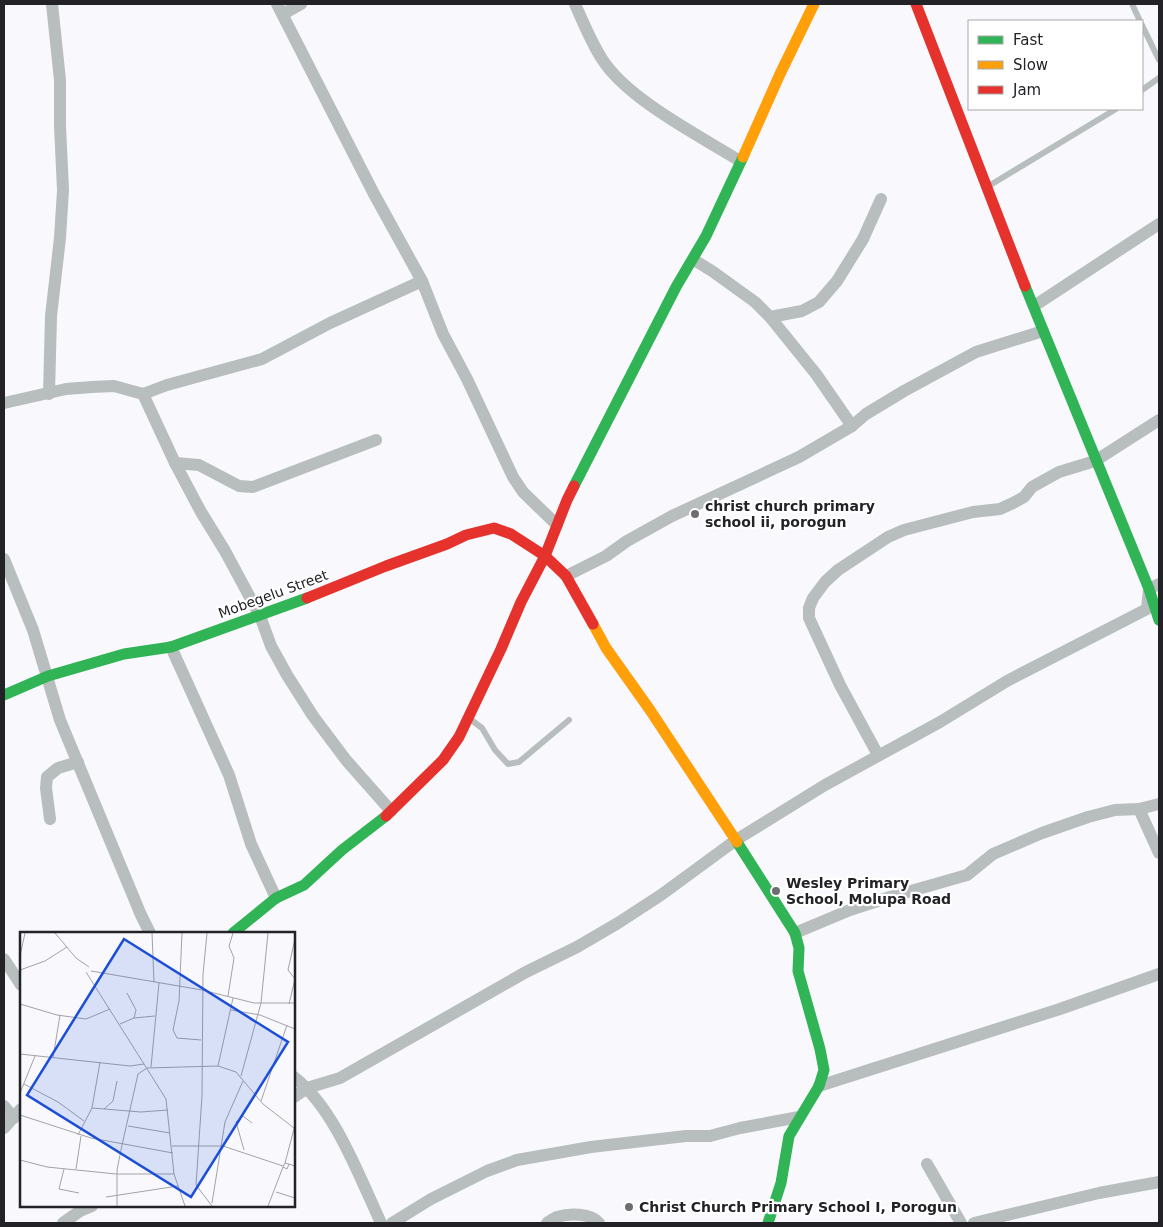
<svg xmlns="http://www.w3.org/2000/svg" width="1163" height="1227" font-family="'DejaVu Sans',sans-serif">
<rect width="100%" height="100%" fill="#f9f9fd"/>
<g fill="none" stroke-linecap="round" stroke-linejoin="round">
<g stroke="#b8bdbd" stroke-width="6">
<path d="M1132 4 1140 21"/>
<path d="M1142 25 1159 60"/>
<path d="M1142 90 1159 78"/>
<path d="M987 187 1116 109"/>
<path d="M470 719 482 728 495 750 508 764 519 762 569 720"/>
</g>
<g stroke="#b8bdbd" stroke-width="12">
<path d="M277 4 374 194 422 281 443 334 467 379 513 477 523 492 557 525"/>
<path d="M575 4C583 22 591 42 602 59 627 99 700 136 740 161"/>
<path d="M283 14 301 4"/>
<path d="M694 260 712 271 755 302 770 317 816 374 852 426"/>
<path d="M1034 306 1159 224"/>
<path d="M770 317 802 311 819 302 837 281 863 239 881 199"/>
<path d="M49 394 51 316 60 238 63 190 60 126V80L52 4"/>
<path d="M143 394 175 463 201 512 225 551 260 616 271 646 287 675 313 716 346 760 391 811"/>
<path d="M4 403 66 389 92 387 114 386 143 394 167 385 262 359 330 323 422 281"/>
<path d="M175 463 199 465 239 486 253 487 376 440"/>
<path d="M4 559 33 630 60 720 141 915 150 933"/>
<path d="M566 576 606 556 627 541 672 516 799 457 852 426 866 414 904 391 976 352 1043 331"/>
<path d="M171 647 229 775 251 844 276 898"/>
<path d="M878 755 840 685 809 618V608L813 598 825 582 838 570 888 537 904 530 973 512 1000 509 1013 503 1024 497 1032 487 1059 472 1095 461 1159 420"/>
<path d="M1139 809 1159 853"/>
<path d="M50 819 46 788 47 777 58 768 78 762"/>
<path d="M795 933 850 910 890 897 967 875 993 854 1042 833 1088 817 1115 810 1139 809 1159 804"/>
<path d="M4 959 21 985"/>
<path d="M294 1077C335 1109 359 1176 381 1223"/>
<path d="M819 1086 1060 1009 1159 974"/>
<path d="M294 1097 307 1088 340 1078 526 972 577 947 618 923 661 895 736 840 825 785 940 722 1007 681 1147 609 1149 589 1159 584"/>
<path d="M4 1106 14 1118"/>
<path d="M4 1128 21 1109"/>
<path d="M927 1164 961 1223"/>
<path d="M63 1223 80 1211 92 1206"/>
<path d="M392 1223 431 1199 487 1171 517 1160 591 1147 686 1136H710L740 1128 799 1117"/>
<path d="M547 1223C550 1221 554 1218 557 1217 569 1213 591 1213 599 1223"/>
<path d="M974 1223 1099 1193 1159 1182"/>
</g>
<g stroke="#30b455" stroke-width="11">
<path d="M1025 286 1149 589 1159 620"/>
<path d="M574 486 676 287 706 236 743 157"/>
<path d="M4 695 48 676 124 654 171 647 307 598"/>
<path d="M737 842 795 933 799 948 798 971 820 1049 824 1070 819 1086 789 1136 781 1183 768 1223"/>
<path d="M233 933 276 898 304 885 342 850 386 816"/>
</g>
<g stroke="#ff9f0a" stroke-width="11">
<path d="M743 157 780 74 814 4"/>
<path d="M593 624 606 648 650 710 737 842"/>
</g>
<g stroke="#e5322d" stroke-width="11">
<path d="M916 4 1025 286"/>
<path d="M307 598 386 566 447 544 466 535 494 528 511 534 545 556 566 576 593 624"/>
<path d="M386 816 443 760 459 737 501 649 521 602 545 556 567 500 574 486"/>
</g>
</g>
<g fill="#6e6e72" stroke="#fff" stroke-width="2">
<circle cx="695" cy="514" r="5"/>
<circle cx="776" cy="891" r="5"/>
<circle cx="629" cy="1207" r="5"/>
</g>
<g text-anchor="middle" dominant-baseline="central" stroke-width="4.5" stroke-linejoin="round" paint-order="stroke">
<g font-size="14" font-weight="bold" fill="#232327" stroke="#fff" text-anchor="start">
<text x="705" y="506">christ church primary<tspan x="705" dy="16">school ii, porogun</tspan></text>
<text x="786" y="883">Wesley Primary<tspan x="786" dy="16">School, Molupa Road</tspan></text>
<text x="639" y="1207">Christ Church Primary School I, Porogun</text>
</g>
<g font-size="14" fill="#232327" stroke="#fff">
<text transform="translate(273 594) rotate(-20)">Mobegelu Street</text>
</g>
</g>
<g transform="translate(20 932)">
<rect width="275" height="275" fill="#f9f9fd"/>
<path fill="none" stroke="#a3a3a7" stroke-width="1" d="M35 1 56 26 69 35M132 1 134 50M162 1 159 69 153 98 157 106 181 108M187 1 183 42 182 164 176 253 192 274M0 24 5 1M0 38 25 29 47 15M71 39 182 58 234 71H275M66 40 146 167 154 242 165 274M107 61 116 78 114 86M208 64 214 26 209 14 213 1M0 72 37 83 66 87 90 77M269 72 275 47 268 38 275 7M211 78 240 83 275 97M100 92 114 86 135 84M0 122 110 134 124 132M33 126 40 83M198 134 213 66M131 135 139 51M221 144 241 71 248 1M4 152 38 170 64 189M0 161 15 124M241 169 267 93M72 176 121 180 148 178M84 177 93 169 97 149M0 183 71 206 153 221M108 194 150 201M58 203 72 176 80 130M152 214H203L263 234M224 218 216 190 223 184 232 191M0 228 27 235 96 242H154M265 231 275 193M269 232 267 237 263 235 265 231 275 234M44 237 39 257 59 261M56 237 61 204M256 260 275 266M86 265 158 254M192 271 205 190 223 149M97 274V238L102 213 118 142 127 136 198 134 216 140 243 172 274 196M248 274 263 235"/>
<path fill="#1d4ed8" fill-opacity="0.15" stroke="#1d4ed8" stroke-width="2.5" d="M104 7 268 110 171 265 7 163Z"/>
<rect width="275" height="275" fill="none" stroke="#232327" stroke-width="2.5"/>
</g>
<rect width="1163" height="1227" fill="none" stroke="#232327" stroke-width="10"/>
<rect x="968" y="20" width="175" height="90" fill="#ffffff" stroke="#a7a7a9"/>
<rect x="978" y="36" width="25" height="8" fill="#30b455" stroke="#a7a7a9"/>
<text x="1013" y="45" font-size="15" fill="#232327">Fast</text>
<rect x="978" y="61" width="25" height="8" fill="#ff9f0a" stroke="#a7a7a9"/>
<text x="1013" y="70" font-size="15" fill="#232327">Slow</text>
<rect x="978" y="86" width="25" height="8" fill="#e5322d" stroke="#a7a7a9"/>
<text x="1013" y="95" font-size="15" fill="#232327">Jam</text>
</svg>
